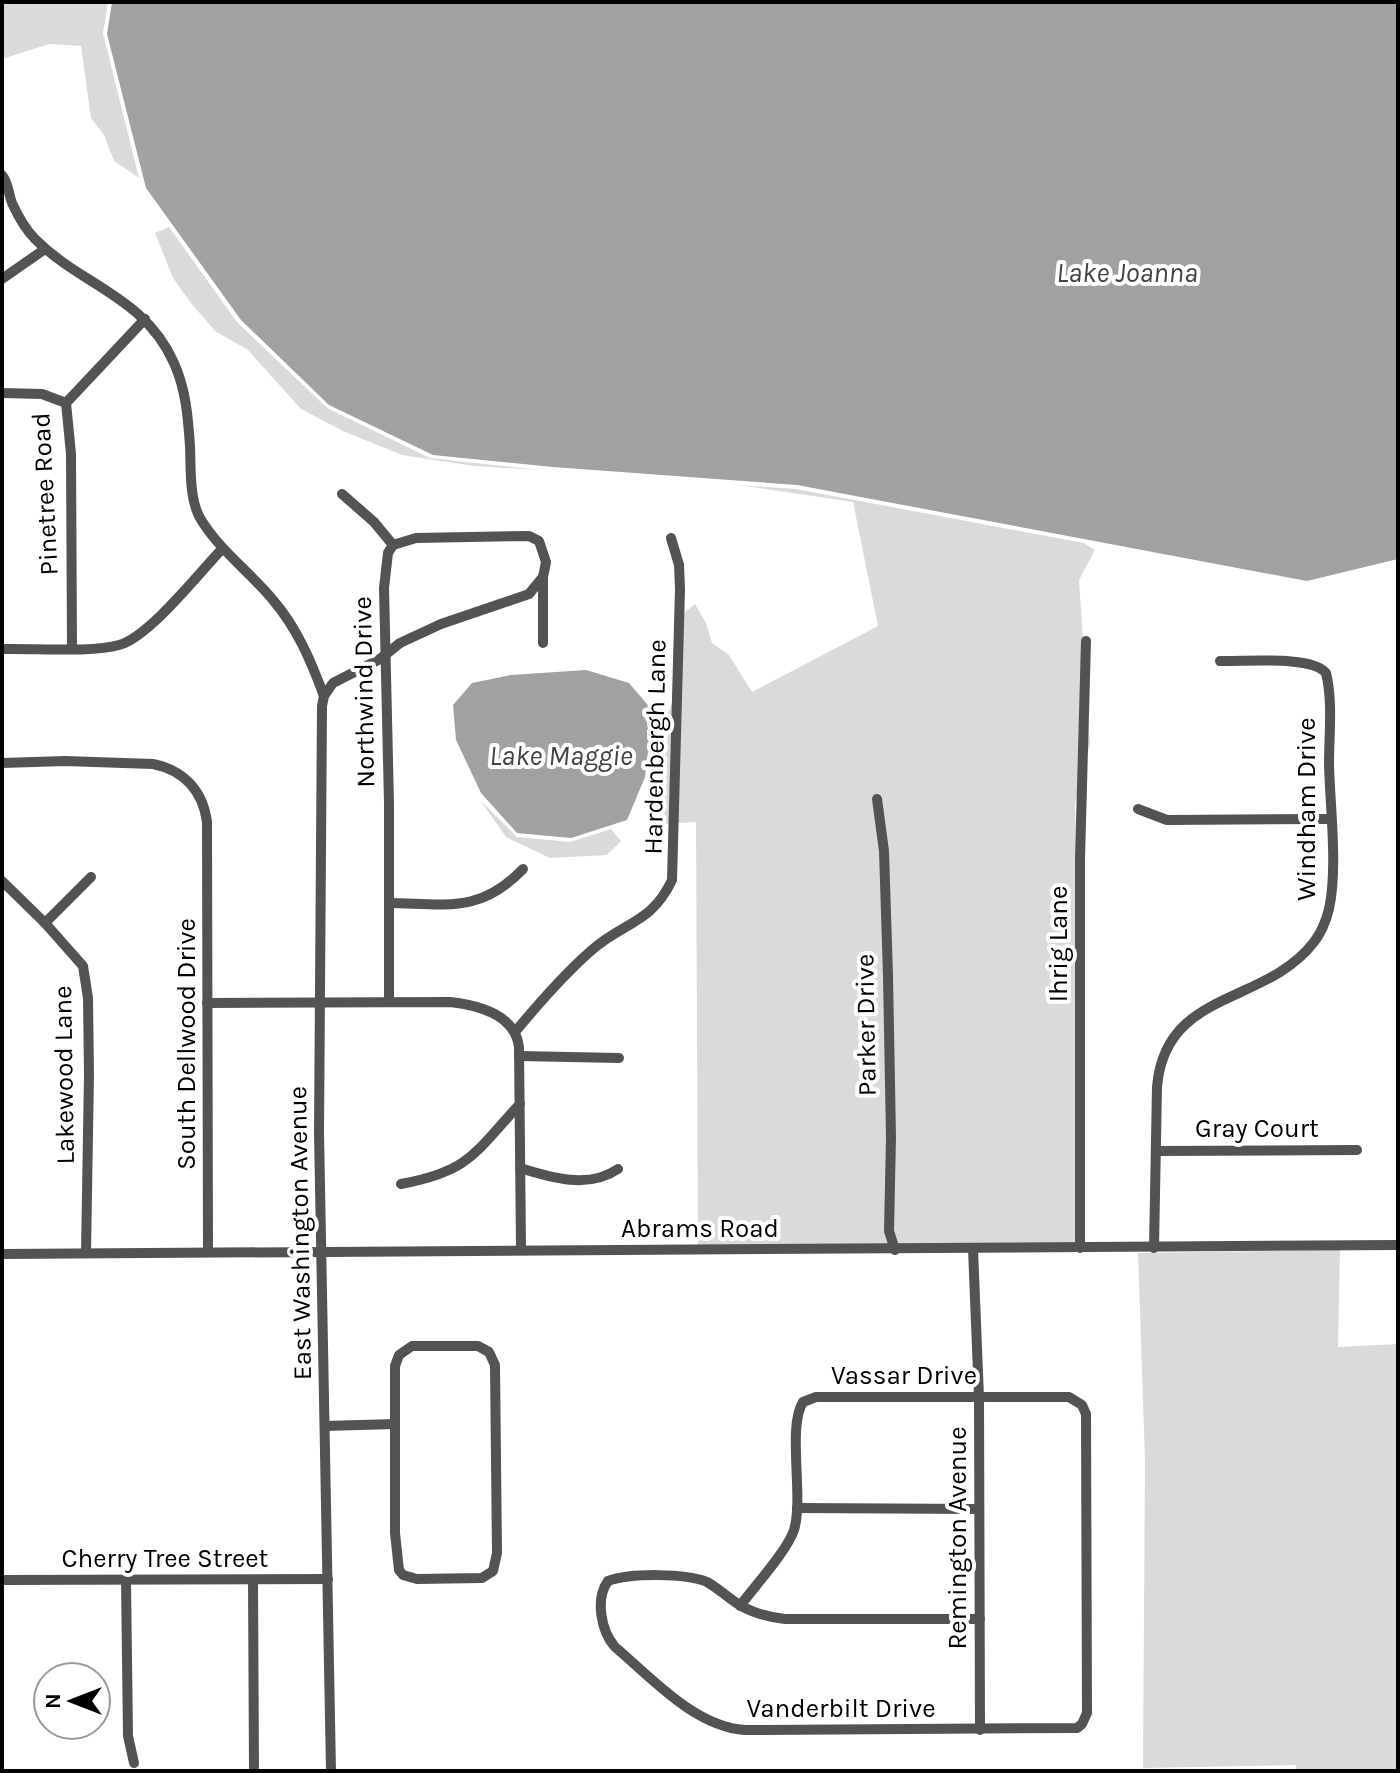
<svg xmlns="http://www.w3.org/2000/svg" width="1400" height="1773" font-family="Karla,sans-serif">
<rect width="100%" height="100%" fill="#fff"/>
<g fill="#dadada">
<path d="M2 2H108L103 33 139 178 114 161 104 135 91 118 81 46 49 44 2 59Z"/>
<path d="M169 227 237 322 327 408 430 458 539 470 474 466 402 455 343 431 301 409 248 350 215 331 191 303 173 278 155 233Z"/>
<path d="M738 485 796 489 1084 543 1095 550 1079 580 1090 744 1075 803 1081 1244 698 1245 696 822 662 824 645 807 667 714 678 691 674 621 695 604 706 623 712 643 729 655 752 692 878 626 853 502Z"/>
<path d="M480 800 517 837 570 842 611 829 621 841 607 855 550 858 506 837Z"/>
<path d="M1340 1250 1338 1347 1398 1344V1771H1297L1296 1765 1143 1768 1145 1460 1138 1253Z"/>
</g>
<g fill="#a1a1a1">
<path d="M112 2H1398V559L1307 581 797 485 553 467 433 455 329 405 241 320 146 188 107 34Z"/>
<path d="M586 670 629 683 653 711 645 777 627 820 571 838 517 833 481 793 456 740 453 705 472 683 511 675Z"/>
</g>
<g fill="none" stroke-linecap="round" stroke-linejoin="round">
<g stroke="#535353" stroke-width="10">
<path d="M2 175C9 184 8 193 12 203 18 216 25 229 35 239 82 286 144 296 174 363 186 390 188 417 190 446 191 468 189 498 200 518 219 550 249 571 273 600 297 628 311 661 324 696"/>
<path d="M2 279 45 249"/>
<path d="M2 393 42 394 66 403 71 454 72 648"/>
<path d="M66 403 145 319"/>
<path d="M342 494 374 522 393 545"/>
<path d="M393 545 416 538 529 536 539 541 546 562 543 577V643"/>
<path d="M2 649C34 648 91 653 119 645 149 637 199 573 222 549"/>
<path d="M2 763 65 761 153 764C184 770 203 791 207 822L208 1251"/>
<path d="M877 799 884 851 888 976 891 1137 889 1231 895 1250"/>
<path d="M1138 809 1167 820 1330 819"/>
<path d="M2 881 45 923 83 966 88 998 89 1074 86 1253"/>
<path d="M389 903C446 904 480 914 523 869"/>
<path d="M45 923 91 877"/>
<path d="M389 1002V803L384 588 388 553 393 545"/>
<path d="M207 1003 450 1002C477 1005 515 1014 519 1047L521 1250"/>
<path d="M515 1032C539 1003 564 974 593 949 624 922 652 923 672 880L680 589 679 565 671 538"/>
<path d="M519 1056 619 1058"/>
<path d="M1157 1151 1357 1150"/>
<path d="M520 1168C552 1178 589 1189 618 1169"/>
<path d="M401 1184C471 1171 475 1152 520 1104"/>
<path d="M1080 1248V858L1086 641"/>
<path d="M1154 1248 1157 1087C1165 989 1265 1006 1314 942 1321 933 1326 921 1329 909 1338 868 1330 807 1329 764 1329 735 1333 701 1326 673 1312 655 1244 662 1220 661"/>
<path d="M973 1249 979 1397 980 1730"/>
<path d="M2 1254 1398 1245"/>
<path d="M412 1346H478L489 1352 495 1365 497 1553 493 1571 482 1578 417 1579 403 1575 399 1570 395 1533V1366L399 1355Z"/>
<path d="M325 1426 395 1424"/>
<path d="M797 1508 979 1509"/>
<path d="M2 1580 328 1579"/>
<path d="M253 1580 254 1771"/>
<path d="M126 1581 128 1736 134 1763"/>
<path d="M740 1606C754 1587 787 1551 794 1530 804 1497 787 1427 803 1402L816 1397H1069L1082 1405 1086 1414 1087 1713 1082 1724 1077 1728 745 1730C695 1727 652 1678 615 1647 601 1631 595 1599 608 1581 630 1573 686 1573 707 1582 718 1588 727 1597 738 1604 752 1613 768 1617 785 1619H980"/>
<path d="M331 1771 319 1133 322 706 324 696 333 683 380 659 400 643 441 624 529 594 543 577"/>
</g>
</g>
<g text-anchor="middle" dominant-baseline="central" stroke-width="8" stroke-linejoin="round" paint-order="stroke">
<g font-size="26" fill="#000" stroke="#fff">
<text transform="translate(45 494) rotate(-93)">Pinetree Road</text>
<text transform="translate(364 692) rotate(-91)">Northwind Drive</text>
<text transform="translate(655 747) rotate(-89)">Hardenbergh Lane</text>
<text transform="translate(1306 809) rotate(-90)">Windham Drive</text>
<text transform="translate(1058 944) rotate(-90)">Ihrig Lane</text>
<text transform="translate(866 1025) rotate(-91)">Parker Drive</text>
<text transform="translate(186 1044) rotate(-90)">South Dellwood Drive</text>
<text transform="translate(64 1075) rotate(-91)">Lakewood Lane</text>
<text x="1257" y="1128">Gray Court</text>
<text x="700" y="1228">Abrams Road</text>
<text transform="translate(300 1233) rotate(-91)">East Washington Avenue</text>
<text x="904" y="1375">Vassar Drive</text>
<text transform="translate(957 1538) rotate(-90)">Remington Avenue</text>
<text x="165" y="1558">Cherry Tree Street</text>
<text x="841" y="1708">Vanderbilt Drive</text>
</g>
<g font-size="28" font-style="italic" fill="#424242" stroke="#fff">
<text x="1127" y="272">Lake Joanna</text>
<text x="561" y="755">Lake Maggie</text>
</g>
</g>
<rect width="1400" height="1773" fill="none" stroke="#000000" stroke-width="8"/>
<g transform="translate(72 1701) rotate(270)"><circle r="38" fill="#ffffff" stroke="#999999" stroke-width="2"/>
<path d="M0-6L14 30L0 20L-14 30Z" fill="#000000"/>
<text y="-12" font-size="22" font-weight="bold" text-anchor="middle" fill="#000000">N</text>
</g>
</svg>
